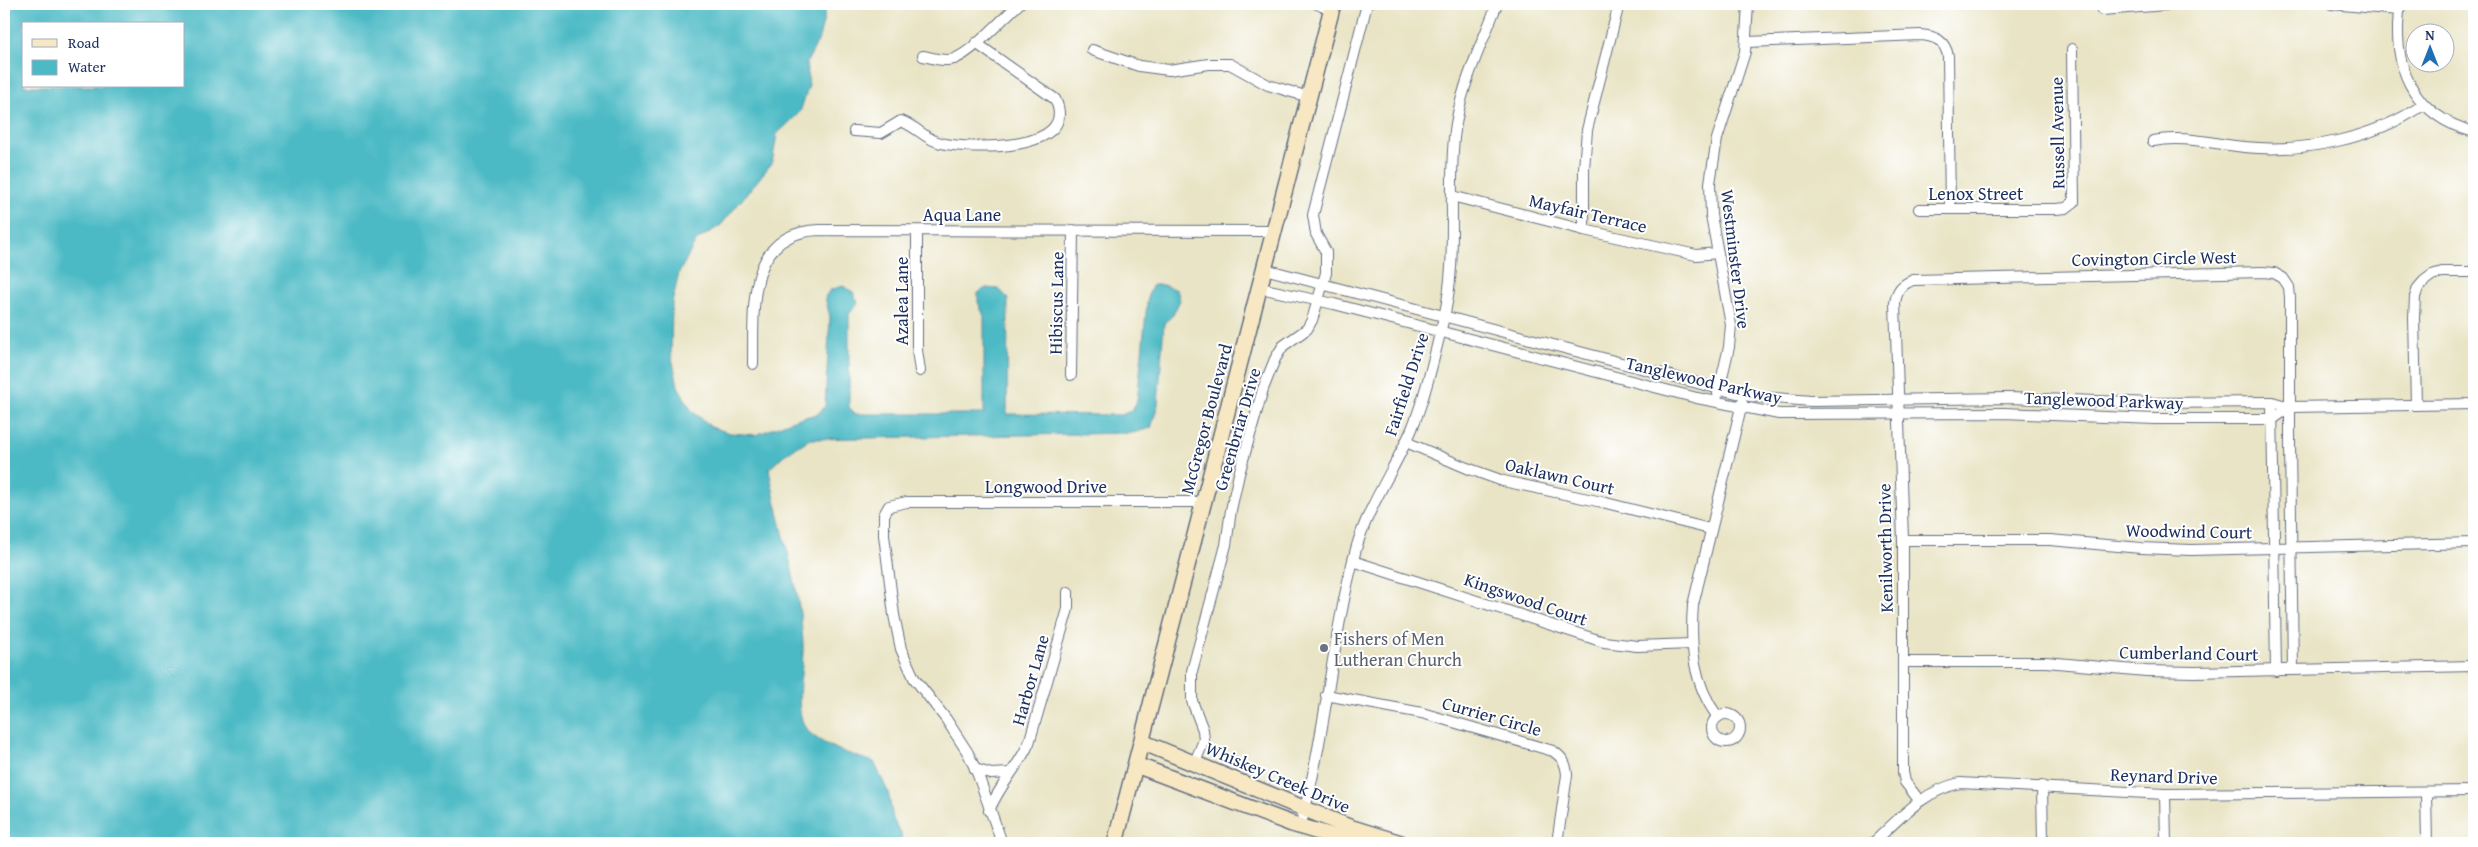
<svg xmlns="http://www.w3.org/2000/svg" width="2478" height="847" font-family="'Gentium Book Plus',serif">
<rect width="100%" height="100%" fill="#fff"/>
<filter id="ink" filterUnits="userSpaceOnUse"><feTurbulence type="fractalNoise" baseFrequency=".02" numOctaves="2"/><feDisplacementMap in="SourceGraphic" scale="10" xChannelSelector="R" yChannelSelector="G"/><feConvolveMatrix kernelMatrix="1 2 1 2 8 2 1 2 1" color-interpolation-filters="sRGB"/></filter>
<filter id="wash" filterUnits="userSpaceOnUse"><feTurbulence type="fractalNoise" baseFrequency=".0096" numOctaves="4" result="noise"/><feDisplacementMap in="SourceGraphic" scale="20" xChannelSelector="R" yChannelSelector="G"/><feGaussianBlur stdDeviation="1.12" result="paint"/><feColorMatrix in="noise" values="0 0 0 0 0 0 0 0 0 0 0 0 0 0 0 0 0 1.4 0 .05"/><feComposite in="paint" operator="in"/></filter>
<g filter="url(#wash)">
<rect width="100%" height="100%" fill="#e9e4c5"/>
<path fill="#4cbac5" stroke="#347492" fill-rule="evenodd" d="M4 4H825L824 19 818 41 806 64 809 85 800 112 777 134 772 163 721 225 696 241 679 273 672 303 671 353 678 386 691 410 711 427 730 433 756 435 796 419 818 414 825 406 830 317 825 297 830 290 843 286 853 292 858 303 849 314V407L855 414H984V316L978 302V293L986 288 999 289 1008 298 1007 414 1122 415 1132 410 1137 401 1148 294 1153 285H1163L1177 290 1180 300 1173 315 1164 323 1158 404 1151 428 1132 433 810 439 784 455 769 469C779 527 800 584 803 644 804 668 794 699 803 723 810 743 855 756 874 762L888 792 893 819 901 834 902 843H848L835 840 824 843H4ZM24 24H184V86H24Z"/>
</g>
<g filter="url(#ink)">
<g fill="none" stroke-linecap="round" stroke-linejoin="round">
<defs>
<g id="street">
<path d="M1317 4 1332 10"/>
<path d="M2331 4 2399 10"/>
<path d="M2400 4C2391 65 2411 115 2474 132"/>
<path d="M2102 10 2178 4"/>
<path d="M1747 42 1920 35C1936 36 1945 41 1948 56L1950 208"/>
<path d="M1092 50 1139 66 1169 70 1209 64H1230L1268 85 1309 97"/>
<path d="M923 56C933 58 944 62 954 59 973 52 1003 18 1019 4"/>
<path d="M854 131 881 133 901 121C916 126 926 140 941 143 970 150 1081 152 1055 99L976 43"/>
<path d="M2153 141C2184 135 2213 144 2244 147 2304 153 2373 139 2423 105"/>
<path d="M1452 196 1584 230 1696 255 1718 253"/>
<path d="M1919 209H2056L2066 208 2074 202 2072 49"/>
<path d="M1584 230V169L1587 130 1619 4"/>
<path d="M917 231V350L920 371"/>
<path d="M1265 269 1720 389 1749 396 1811 401 2008 398 2154 403 2272 402 2290 407 2474 404"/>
<path d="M1260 288 1334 304 1697 398 1779 414 2004 413 2155 419H2273L2290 407"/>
<path d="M753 364C754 310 745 232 820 230L1275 231"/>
<path d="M1071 375 1073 230"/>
<path d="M1718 394 1729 347 1731 325 1711 215 1710 183 1717 139 1745 52 1748 4"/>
<path d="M2272 402 2276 671"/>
<path d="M2416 405 2414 318 2415 297 2418 288 2424 281 2432 275 2442 272H2474"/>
<path d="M1406 442 1467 468 1503 481 1602 502 1710 529"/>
<path d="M1903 540H2050L2141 548 2191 550 2474 543"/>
<path d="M1353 561 1604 642 1637 646 1692 644"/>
<path d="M1903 662H2046L2146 671 2195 672 2474 666"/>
<path d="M1326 695 1422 713 1553 751C1563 758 1566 763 1567 775L1557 843"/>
<circle cx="1726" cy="728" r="14"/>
<path d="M1718 717C1693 684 1690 645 1693 605L1742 403"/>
<path d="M1195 762 1204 740 1203 730 1192 701V671L1226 545 1231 510 1239 474 1263 389 1275 359 1283 346 1307 329 1312 320 1326 273V252L1316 234 1313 215 1367 4"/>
<path d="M975 769 991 774 1010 773"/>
<path d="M2042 786 2043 843"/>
<path d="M2426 793 2427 843"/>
<path d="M2165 794 2166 843"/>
<path d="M1919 800 1905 782 1903 772V540L1895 303C1897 290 1901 285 1913 280L2263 272 2274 273 2283 278 2289 287 2290 298V444L2293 670"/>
<path d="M989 811C999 785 1018 768 1029 743L1068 609V592"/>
<path d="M1300 827C1326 737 1331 640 1356 549 1368 506 1394 470 1412 429 1426 394 1435 354 1444 317 1458 258 1448 197 1454 138 1459 89 1480 49 1497 4"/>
<path d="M1002 843 978 775 968 753 946 719 914 678 901 649 894 615 884 535V515L889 506 907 502H1204"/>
<path d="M1873 843C1900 818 1923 791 1960 783L2165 794 2474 791"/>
</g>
<g id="secondary">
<path d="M1142 742 1349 827 1401 843"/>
<path d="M1136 765 1292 824 1355 843"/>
<path d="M1115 843 1333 4"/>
</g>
</defs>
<use href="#street" stroke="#636e82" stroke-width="12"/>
<use href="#secondary" stroke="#636e82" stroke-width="18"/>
<use href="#street" stroke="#fff" stroke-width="10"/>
<use href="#secondary" stroke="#f7e8c3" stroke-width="15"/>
</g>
</g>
<circle fill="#6b7280" stroke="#fff" stroke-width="2" cx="1324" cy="648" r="5"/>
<g text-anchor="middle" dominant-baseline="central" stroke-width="4" stroke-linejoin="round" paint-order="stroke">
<g font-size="18" fill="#1b2f5e" stroke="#fff">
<text transform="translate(2057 133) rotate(-91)">Russell Avenue</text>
<text x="1976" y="193">Lenox Street</text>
<text transform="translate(1588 213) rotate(13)">Mayfair Terrace</text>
<text x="962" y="214">Aqua Lane</text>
<text transform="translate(2154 258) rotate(-1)">Covington Circle West</text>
<text transform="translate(1736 259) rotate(83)">Westminster Drive</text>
<text transform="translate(901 301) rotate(-90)">Azalea Lane</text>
<text transform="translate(1056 303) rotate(-89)">Hibiscus Lane</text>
<text transform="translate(1704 380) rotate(13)">Tanglewood Parkway</text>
<text transform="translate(1406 384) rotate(-72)">Fairfield Drive</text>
<text transform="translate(2104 400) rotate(2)">Tanglewood Parkway</text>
<text transform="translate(1206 419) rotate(-75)">McGregor Boulevard</text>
<text transform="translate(1237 429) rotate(-74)">Greenbriar Drive</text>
<text transform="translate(1560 476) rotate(13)">Oaklawn Court</text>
<text x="1046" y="486">Longwood Drive</text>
<text transform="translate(2189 531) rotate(1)">Woodwind Court</text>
<text transform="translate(1885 548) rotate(-91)">Kenilworth Drive</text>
<text transform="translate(1526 599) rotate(19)">Kingswood Court</text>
<text transform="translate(2189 653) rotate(1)">Cumberland Court</text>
<text transform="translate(1030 680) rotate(-74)">Harbor Lane</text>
<text transform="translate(1492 716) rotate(16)">Currier Circle</text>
<text transform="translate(2164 776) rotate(2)">Reynard Drive</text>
<text transform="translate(1278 777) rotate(23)">Whiskey Creek Drive</text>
</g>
<g font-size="18" fill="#5b616d" stroke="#fff" text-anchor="start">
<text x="1334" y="638">Fishers of Men<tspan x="1334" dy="21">Lutheran Church</tspan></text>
</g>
</g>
<rect width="2478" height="847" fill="none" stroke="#fff" stroke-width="20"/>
<rect x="22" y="22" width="162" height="65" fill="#ffffff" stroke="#a4acbf"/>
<rect x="32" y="39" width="25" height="8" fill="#f7e8c3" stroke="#a4acbf"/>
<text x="68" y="48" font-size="15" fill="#1b2f5e">Road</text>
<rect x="32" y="60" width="25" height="15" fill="#4cbac5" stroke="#a4acbf"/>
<text x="68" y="72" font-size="15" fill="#1b2f5e">Water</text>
<g transform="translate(2430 48)"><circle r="24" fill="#ffffff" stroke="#a4acbf"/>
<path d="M0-4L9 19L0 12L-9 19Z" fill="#1f6fb2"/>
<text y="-8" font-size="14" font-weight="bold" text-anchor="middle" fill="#1b2f5e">N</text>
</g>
</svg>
